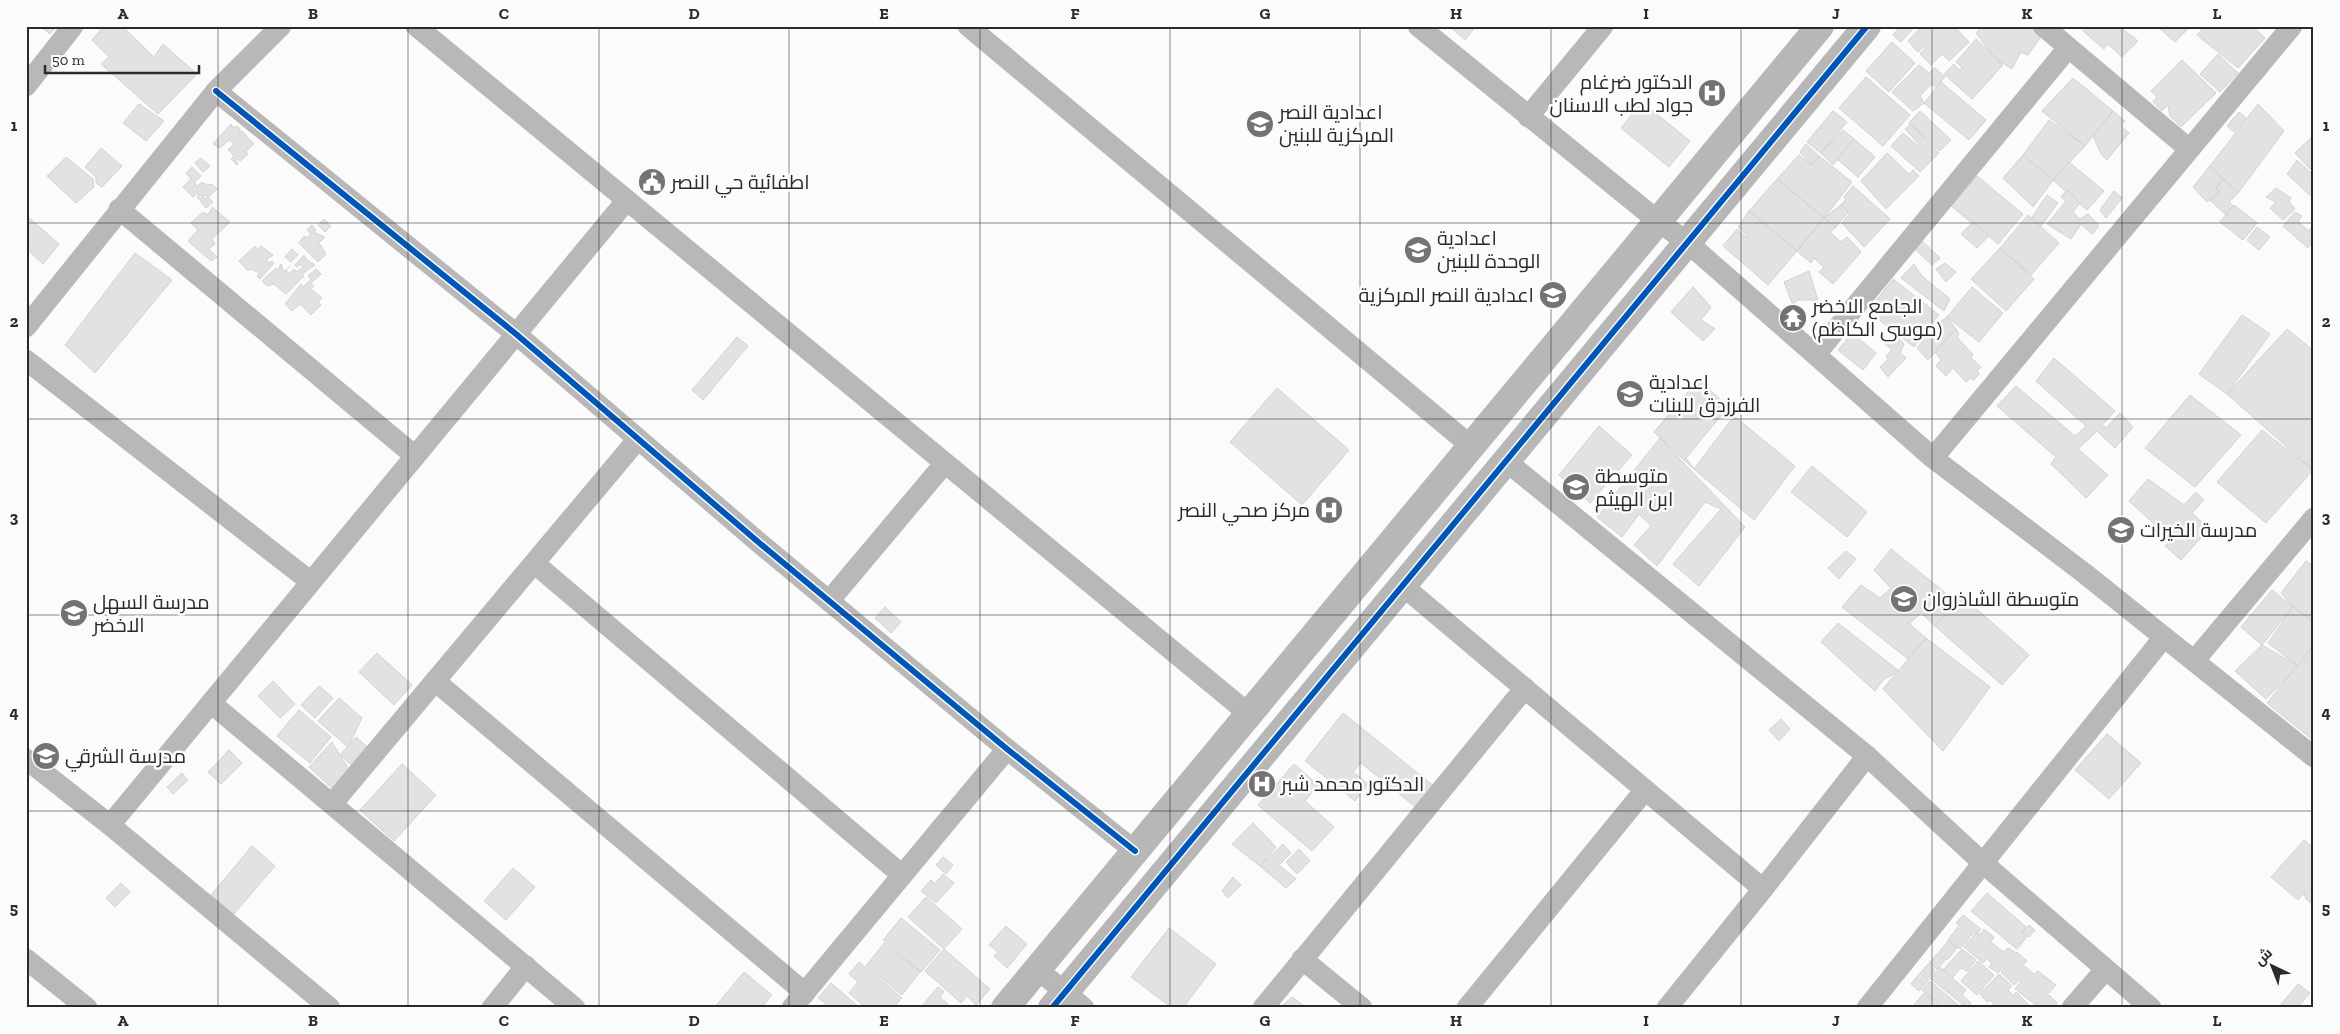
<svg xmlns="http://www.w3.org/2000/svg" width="2340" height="1034" font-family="'Zilla Slab',Cairo,serif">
<rect width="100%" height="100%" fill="#fbfbfc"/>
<g fill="#e2e2e3" stroke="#d2d2d3">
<path d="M40 26H56L50 34Z"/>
<path d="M104 26H122L154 57 163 44 197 74 158 114 101 64 109 57 92 40Z"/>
<path d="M1449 26H1476L1465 40Z"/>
<path d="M1900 26H1915L1901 42 1893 35Z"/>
<path d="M1922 26H1954L1969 42 1949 61 1942 54 1931 65 1920 54 1926 47 1925 46 1918 52 1908 41Z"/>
<path d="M1983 26H2032L2042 35 2028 55 2021 52 2012 69 1994 57 1976 33Z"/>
<path d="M2087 26H2119L2138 41 2122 57 2108 44 2104 49 2083 31Z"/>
<path d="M2157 26H2191L2175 42Z"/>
<path d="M2205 26H2252L2265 38 2238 68 2197 35Z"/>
<path d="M1976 39 2003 65 1972 99 1944 74 1954 64 1959 70 1963 68 1956 62Z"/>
<path d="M1892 42 1915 63 1889 92 1866 71Z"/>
<path d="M2218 54 2238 73 2220 92 2200 74Z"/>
<path d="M2182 60 2216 93 2181 127 2170 116 2168 105 2162 111 2153 102 2157 97 2151 91Z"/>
<path d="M1919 65 1929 73 1935 68 1945 77 1936 87 1931 84 1920 96 1924 103 1913 111 1892 92Z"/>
<path d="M1866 77 1910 115 1883 146 1839 108Z"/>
<path d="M2073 78 2113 111 2085 146 2042 111Z"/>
<path d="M1941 82 1986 120 1969 140 1924 103Z"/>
<path d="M1642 102 1690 141 1669 167 1621 128Z"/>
<path d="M139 104 164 121 146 141 123 123Z"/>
<path d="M2258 104 2284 131 2238 193 2210 166Z"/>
<path d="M1833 111 1847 122 1821 153 1807 142Z"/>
<path d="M1920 111 1951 140 1940 151 1909 123Z"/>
<path d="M2113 111 2125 121 2121 126 2129 133 2107 160 2101 154 2093 136Z"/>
<path d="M2239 112 2246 118 2234 132 2227 126Z"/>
<path d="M2049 120 2085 146 2053 180 2023 155Z"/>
<path d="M231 124 234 128 237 126 240 129V133L242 131 254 144 245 152 248 154 240 161 238 159 236 161 238 163 237 165 231 159 234 156 228 150 234 144 229 140 220 148 213 144Z"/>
<path d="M1910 124 1939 153 1920 172 1891 146 1903 133 1918 146 1919 144 1905 129Z"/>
<path d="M1843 130 1854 139 1833 165 1821 153Z"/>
<path d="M2311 138 2314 142V165L2310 169 2295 153Z"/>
<path d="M1854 139 1875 157 1858 177 1837 159Z"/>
<path d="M1806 144 1819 156 1811 165 1800 152Z"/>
<path d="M101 148 122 166 102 187 96 183V177L85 167Z"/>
<path d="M1887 153 1909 174 1913 170 1919 176 1886 209 1861 181Z"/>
<path d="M1799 155 1811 165 1819 156 1852 182 1824 218 1777 179Z"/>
<path d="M2023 155 2053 180 2033 207 2003 178Z"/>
<path d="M66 157 93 179 94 187 76 203 47 176Z"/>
<path d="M201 158 210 166 203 172 195 163Z"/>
<path d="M2297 160 2314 176V199L2287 174Z"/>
<path d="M2069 162 2104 191 2087 210 2053 180Z"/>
<path d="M2210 166 2223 179 2216 188 2220 191 2207 202 2193 187Z"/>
<path d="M192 167 201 176 195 182 196 187 202 182 207 185 212 184 217 189 209 197 205 195 203 196 206 199 208 197 213 202 206 208 197 197 199 195 196 193 193 197 183 187 191 179 186 173Z"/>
<path d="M1977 176 2023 214 1998 244 1951 206Z"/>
<path d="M1777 179 1824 218 1797 251 1749 211Z"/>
<path d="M2223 179 2238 193 2229 202 2233 206 2226 215 2210 200 2220 191 2216 188Z"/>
<path d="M1853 186 1890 219 1864 247 1842 223 1850 213 1841 205 1846 199 1844 197Z"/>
<path d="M2276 188 2291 198 2289 202 2295 209 2283 220 2270 208 2276 202 2266 197Z"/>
<path d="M2067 190 2080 203 2073 212 2080 219 2088 214 2099 226 2092 234 2081 224 2071 239 2047 224 2066 201 2061 197Z"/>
<path d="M2114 191 2122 198 2106 218 2100 210Z"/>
<path d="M2047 195 2058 203 2041 226 2031 219Z"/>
<path d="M1841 205 1848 212 1836 227 1824 218Z"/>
<path d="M2234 205 2257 223 2243 240 2220 222Z"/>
<path d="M212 207 230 222 212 239 215 244 209 249 217 257 211 261 188 241 198 230 191 223 203 212 208 215Z"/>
<path d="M1749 211 1797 251 1768 285 1723 246 1737 229 1746 237 1747 235 1738 227Z"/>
<path d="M2295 212 2302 216 2298 221 2308 231 2314 225V239L2308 248 2283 226Z"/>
<path d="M2028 215 2059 243 2031 275 2000 248Z"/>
<path d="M28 217 59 244 43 264 26 248V218Z"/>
<path d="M1824 218 1836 227 1830 232 1841 242 1847 237 1861 252 1833 284 1819 272 1824 267 1814 258 1811 263 1797 251Z"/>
<path d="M324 219 331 226 325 232 318 225Z"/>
<path d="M1973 222 1989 236 1977 248 1961 234Z"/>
<path d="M312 225 316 230 313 232 325 237 319 243 326 254 318 262 299 243 304 236 307 238 311 234 307 230Z"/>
<path d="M2257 227 2270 237 2259 250 2247 240Z"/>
<path d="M1922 241 1940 258 1932 265 1915 249Z"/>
<path d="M255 246 258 250 261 246 273 255 266 260 269 263 272 261 274 263 260 279 257 276 259 274 257 271 256 272 252 269 247 270 239 261Z"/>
<path d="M2000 248 2034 279 2006 311 1971 279Z"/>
<path d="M292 249 298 255 291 262 285 257Z"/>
<path d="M135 253 172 280 95 373 65 345Z"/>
<path d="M304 255 307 260 315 265 302 274 304 276 286 294 274 284 267 286 262 281 276 268 278 270 281 264 284 272 290 266 286 270 289 274 294 269 297 272 303 267 300 264 298 267 295 265Z"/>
<path d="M1945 263 1956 272 1946 282 1936 269Z"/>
<path d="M1914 264 1922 276 1950 299 1944 311 1901 278Z"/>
<path d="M316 269 321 274 311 283 314 286 311 289 322 298 318 302 321 305 311 315 300 304 292 311 285 304 301 284 303 287 311 279 308 276Z"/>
<path d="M1809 271 1818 300H1798L1793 305 1784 282Z"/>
<path d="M1893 279 1939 315 1914 347 1868 311Z"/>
<path d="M1693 287 1711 307 1701 320 1715 329 1703 341 1671 312Z"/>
<path d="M1972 287 2003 313 1979 342 1947 317Z"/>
<path d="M2242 315 2270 334 2227 394 2199 374Z"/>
<path d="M1947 317 1956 329 1928 360 1917 348 1928 335 1931 338 1941 329 1936 325Z"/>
<path d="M1956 329 1959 334 1957 337 1973 355 1971 358 1981 367 1977 371 1979 374 1974 380 1971 378 1966 382 1953 368 1946 376 1936 366 1941 360 1935 352Z"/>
<path d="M2287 329 2314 351 2313 470 2227 394Z"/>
<path d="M1852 333 1876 353 1863 370 1838 350Z"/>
<path d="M1895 335 1904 344 1900 353 1906 358 1888 377 1880 367 1888 359 1886 356 1892 350 1885 344Z"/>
<path d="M737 337 748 346 703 400 692 390Z"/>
<path d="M2054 358 2115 411 2102 425 2106 428 2120 413 2133 427 2115 448 2097 431 2078 449 2108 475 2086 498 2051 464 2056 457 1997 406 2016 386 2075 436 2086 426 2036 381Z"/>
<path d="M1699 379 1728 407 1686 458 1694 469 1654 432Z"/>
<path d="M1277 388 1349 450 1302 505 1230 442Z"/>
<path d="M2190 395 2241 435 2195 487 2145 448Z"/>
<path d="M1734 416 1795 466 1754 520 1694 469Z"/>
<path d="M1599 426 1632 455 1590 503 1559 475Z"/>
<path d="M2262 430 2313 470 2266 523 2217 482Z"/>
<path d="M1660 438 1745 527 1699 586 1673 564 1721 509 1705 502 1657 566 1634 545 1651 526 1639 514 1622 537 1597 517Z"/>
<path d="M1812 466 1867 512 1847 537 1791 492Z"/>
<path d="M2148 479 2184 505 2196 492 2204 500 2192 513 2209 529 2181 560 2165 546 2176 534 2168 526 2162 531 2129 501Z"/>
<path d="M1891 549 1958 603 1935 626 1921 613 1909 624 1926 638 1908 659 1842 607 1861 585 1880 598 1891 588 1874 570Z"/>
<path d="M1846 551 1856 559 1839 579 1828 568Z"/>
<path d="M2306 561 2314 567V622L2293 607 2281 593Z"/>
<path d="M2272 590 2293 607 2262 645 2241 627Z"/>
<path d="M1962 596 2029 655 2002 685 1935 626Z"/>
<path d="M885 607 901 622 891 633 875 618Z"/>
<path d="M2293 607 2314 622V645L2298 666 2268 643Z"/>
<path d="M1838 623 1899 671 1883 680 1875 691 1821 642Z"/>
<path d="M1926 638 1990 687 1943 751 1883 689Z"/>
<path d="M2262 645 2298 666 2266 699 2235 671Z"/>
<path d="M2314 645V741L2267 703Z"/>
<path d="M377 653 412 685 394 705 359 672Z"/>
<path d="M273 681 295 704 280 718 258 696Z"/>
<path d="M319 686 333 698 315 718 301 705Z"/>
<path d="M339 698 362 718 348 747 318 721Z"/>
<path d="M299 710 331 737 310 763 277 736Z"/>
<path d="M1343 713 1440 791 1418 809 1361 763 1353 772 1368 784 1355 801 1305 761Z"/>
<path d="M1781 719 1790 729 1779 741 1769 730Z"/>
<path d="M2107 734 2141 763 2109 799 2075 770Z"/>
<path d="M356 737 373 752 357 770 340 755Z"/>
<path d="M332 742 351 773 335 791 309 767Z"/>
<path d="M229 750 242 763 221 784 208 772Z"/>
<path d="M402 764 436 795 394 841 360 810Z"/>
<path d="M1294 764 1318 785 1305 801 1334 827 1312 851 1258 805Z"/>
<path d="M182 773 188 780 173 794 167 787Z"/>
<path d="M1253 823 1276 847 1260 866 1232 844Z"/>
<path d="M2304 840 2314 848V906L2306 899 2304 893 2298 900 2271 877Z"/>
<path d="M1283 844 1291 853 1279 865 1296 879 1286 888 1260 866Z"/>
<path d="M252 846 275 866 234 914 211 895Z"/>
<path d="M1299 849 1310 861 1297 874 1286 862Z"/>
<path d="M943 857 953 865 946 874 936 865Z"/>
<path d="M513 868 535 887 506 920 484 901Z"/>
<path d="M943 874 954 883 936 903 921 891 931 880 935 884Z"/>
<path d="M1233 877 1241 885 1228 898 1222 891Z"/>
<path d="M121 883 130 892 115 907 106 898Z"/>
<path d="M1987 893 2026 927 2022 933 2027 937 2017 949 1971 911Z"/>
<path d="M926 897 962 929 944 949 908 917Z"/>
<path d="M1963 915 1981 929 1979 932H1974L1971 936 1956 923Z"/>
<path d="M901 918 940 950 921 972 883 940Z"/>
<path d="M2029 925 2035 930 2029 937 2023 932Z"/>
<path d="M1006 926 1027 944 1007 968 994 956 998 952 989 945Z"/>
<path d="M1958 927 1970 937 1960 949 1948 940Z"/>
<path d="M1169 928 1216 964 1183 1008H1172L1131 977Z"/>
<path d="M1984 929 1994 937 1991 942 2003 952 2008 948 2015 952 1998 973 1989 967 1992 963 1987 959 1983 963 1964 947 1976 933 1981 934Z"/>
<path d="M1948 941 1957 948 1947 960 1938 953Z"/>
<path d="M884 943 920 972 902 995 866 966Z"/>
<path d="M944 949 990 989 976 1005 967 996 961 1003 925 971Z"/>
<path d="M1962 949 1976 960 1967 971 1961 968 1952 978 1943 970Z"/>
<path d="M2017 952 2027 961 2023 965 2034 974 2038 971 2056 985 2037 1006 2015 989 2021 981 2019 980 2014 985 2001 972Z"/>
<path d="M1937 954 1945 960 1937 969 1929 963Z"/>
<path d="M1978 961 1994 975 1977 995 1961 981Z"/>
<path d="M859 962 902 998 893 1008H866L849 993 858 982 849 974Z"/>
<path d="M1928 964 1935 970 1929 977 1922 971Z"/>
<path d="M1940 967 1966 990 1962 995 1971 1003 1967 1008 1930 978Z"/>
<path d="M744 972 772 995 761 1008H714Z"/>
<path d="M1921 972 1929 979 1919 991 1911 984Z"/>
<path d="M1999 974 2012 986 2008 990 2013 996 2016 992 2032 1008H1991L1994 1004 1990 1000 1987 1002 1980 994Z"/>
<path d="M1930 981 1962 1008H1943L1922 990Z"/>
<path d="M831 983 860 1008H821L825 1003 818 998Z"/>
<path d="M2298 984 2310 993 2297 1008H2278Z"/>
<path d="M938 987 944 992 940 997 952 1008H920Z"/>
<path d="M1924 993 1941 1008H1917L1914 1005Z"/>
<path d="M2049 995 2057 1003 2053 1008H2038Z"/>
<path d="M1292 997 1307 1008 1282 1006Z"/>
</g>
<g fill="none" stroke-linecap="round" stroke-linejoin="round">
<g stroke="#b9b8b8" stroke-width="21">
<path d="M416 26 1249 714"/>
<path d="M968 26 1471 446"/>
<path d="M1418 26 1658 221 1688 243 1933 458 2084 573 2314 757"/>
<path d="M2043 26 2189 149"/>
<path d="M26 86 73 26"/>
<path d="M216 91 516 334 757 541 1007 749 1135 851"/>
<path d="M1528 117 1603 26"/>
<path d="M119 209 415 456"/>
<path d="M26 327 216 91 281 26"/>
<path d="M1816 354 2068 48"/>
<path d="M26 360 311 582"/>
<path d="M1933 458 2292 26"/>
<path d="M1506 461 1867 756 1983 863 2151 1008"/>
<path d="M534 563 902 875"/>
<path d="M1403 586 1763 889"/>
<path d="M829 601 945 463"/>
<path d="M2194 661 2314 518"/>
<path d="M435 681 805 993"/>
<path d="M211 703 575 1008"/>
<path d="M26 759 110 825 330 1008"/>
<path d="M332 804 638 439"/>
<path d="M110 825 627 200"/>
<path d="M26 959 87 1008"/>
<path d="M1302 959 1362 1008"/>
<path d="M1037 969 1084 1008"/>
<path d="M492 1008 526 966"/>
<path d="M792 1008 1007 749"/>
<path d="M1263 1008 1525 688"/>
<path d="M1467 1008 1645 790"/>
<path d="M1667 1008 1763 889 1867 756"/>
<path d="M1867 1008 2164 637"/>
<path d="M2072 1008 2105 970"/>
</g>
<g stroke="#b8b7b7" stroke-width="28">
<path d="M1005 1008 1820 26"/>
<path d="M1052 1008 1867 26"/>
</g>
<defs>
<g id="cycleway">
<path d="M216 91 516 334 757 541 1007 749 1135 851"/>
<path d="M1052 1008 1867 26"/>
</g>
</defs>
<use href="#cycleway" stroke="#fafbfd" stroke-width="9"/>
<use href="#cycleway" stroke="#0057b8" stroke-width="6"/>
</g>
<path fill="none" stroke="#2a2a2b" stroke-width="1" stroke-opacity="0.55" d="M218 26V1008M408 26V1008M599 26V1008M789 26V1008M980 26V1008M1170 26V1008M1360 26V1008M1551 26V1008M1741 26V1008M1932 26V1008M2122 26V1008M26 223H2314M26 419H2314M26 615H2314M26 811H2314"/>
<defs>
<symbol id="hospital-disc" viewBox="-11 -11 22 22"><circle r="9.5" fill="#737374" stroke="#fafbfd"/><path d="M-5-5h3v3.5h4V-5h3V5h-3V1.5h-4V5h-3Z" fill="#fff"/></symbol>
<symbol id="school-disc" viewBox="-11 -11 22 22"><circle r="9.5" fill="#737374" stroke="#fafbfd"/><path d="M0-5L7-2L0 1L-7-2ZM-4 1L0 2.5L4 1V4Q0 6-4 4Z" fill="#fff"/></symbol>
<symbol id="civic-disc" viewBox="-11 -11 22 22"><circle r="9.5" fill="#737374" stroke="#fafbfd"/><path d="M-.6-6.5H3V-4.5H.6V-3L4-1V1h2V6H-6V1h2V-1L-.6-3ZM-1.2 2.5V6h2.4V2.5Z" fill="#fff"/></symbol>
<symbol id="temple-disc" viewBox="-11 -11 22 22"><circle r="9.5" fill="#737374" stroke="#fafbfd"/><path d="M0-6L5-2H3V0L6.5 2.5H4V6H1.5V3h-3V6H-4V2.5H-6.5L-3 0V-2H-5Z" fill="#fff"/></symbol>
</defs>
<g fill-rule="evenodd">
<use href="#hospital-disc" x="1696" y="77" width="32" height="32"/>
<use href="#school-disc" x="1244" y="108" width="32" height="32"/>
<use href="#civic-disc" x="636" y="166" width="32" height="32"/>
<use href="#school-disc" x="1402" y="234" width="32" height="32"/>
<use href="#school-disc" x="1537" y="279" width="32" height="32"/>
<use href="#temple-disc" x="1777" y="302" width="32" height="32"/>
<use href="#school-disc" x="1614" y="378" width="32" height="32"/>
<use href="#school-disc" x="1560" y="471" width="32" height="32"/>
<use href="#hospital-disc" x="1313" y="494" width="32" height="32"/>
<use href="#school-disc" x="2105" y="514" width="32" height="32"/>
<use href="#school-disc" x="1888" y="583" width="32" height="32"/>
<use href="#school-disc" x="58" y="597" width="32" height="32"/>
<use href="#school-disc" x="30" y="740" width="32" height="32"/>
<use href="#hospital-disc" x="1246" y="768" width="32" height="32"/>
</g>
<g text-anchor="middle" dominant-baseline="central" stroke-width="5" stroke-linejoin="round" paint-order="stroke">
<g font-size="20" fill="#2a2a2b" stroke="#fafbfd" text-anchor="start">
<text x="1693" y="82" text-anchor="end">الدكتور ضرغام<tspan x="1693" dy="23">جواد لطب الاسنان</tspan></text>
<text x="1279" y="112">اعدادية النصر<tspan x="1279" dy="23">المركزية للبنين</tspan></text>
<text x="671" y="182">اطفائية حي النصر</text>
<text x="1437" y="238">اعدادية<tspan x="1437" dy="23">الوحدة للبنين</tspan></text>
<text x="1534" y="295" text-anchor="end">اعدادية النصر المركزية</text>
<text x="1812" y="306">الجامع الاخضر<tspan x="1812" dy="23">(موسى الكاظم)</tspan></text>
<text x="1649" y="382">إعدادية<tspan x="1649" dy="23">الفرزدق للبنات</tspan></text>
<text x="1595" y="476">متوسطة<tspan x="1595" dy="23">ابن الهيثم</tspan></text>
<text x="1310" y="510" text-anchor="end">مركز صحي النصر</text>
<text x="2140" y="530">مدرسة الخيرات</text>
<text x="1923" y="599">متوسطة الشاذروان</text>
<text x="93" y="602">مدرسة السهل<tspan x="93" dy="23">الاخضر</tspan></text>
<text x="65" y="756">مدرسة الشرقي</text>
<text x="1281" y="784">الدكتور محمد شبر</text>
</g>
</g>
<rect width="2340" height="1034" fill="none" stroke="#fafbfd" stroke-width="55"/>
<g transform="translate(2272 966) rotate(317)" stroke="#fafbfd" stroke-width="4" paint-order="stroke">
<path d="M0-4L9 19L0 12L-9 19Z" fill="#2a2a2b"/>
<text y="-8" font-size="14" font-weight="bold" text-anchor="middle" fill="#2a2a2b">ش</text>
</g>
<path d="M45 65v8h154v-8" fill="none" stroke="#2a2a2b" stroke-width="2.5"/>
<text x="52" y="65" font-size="15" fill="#2a2a2b" stroke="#fafbfd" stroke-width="4" paint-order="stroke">50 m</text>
<rect x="28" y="28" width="2284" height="978" fill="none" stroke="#2a2a2b" stroke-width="2"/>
<g font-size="16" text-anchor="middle" font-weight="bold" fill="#2a2a2b">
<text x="123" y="19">A</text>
<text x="313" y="19">B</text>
<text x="504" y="19">C</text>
<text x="694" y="19">D</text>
<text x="884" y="19">E</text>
<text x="1075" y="19">F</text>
<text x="1265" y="19">G</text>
<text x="1456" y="19">H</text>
<text x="1646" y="19">I</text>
<text x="1836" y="19">J</text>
<text x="2027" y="19">K</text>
<text x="2217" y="19">L</text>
<text x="14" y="131">1</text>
<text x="2326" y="131">1</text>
<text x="14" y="327">2</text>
<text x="2326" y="327">2</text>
<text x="14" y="523">3</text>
<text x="2326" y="523">3</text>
<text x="14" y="718">4</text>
<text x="2326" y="718">4</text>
<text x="14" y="914">5</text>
<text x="2326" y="914">5</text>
<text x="123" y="1026">A</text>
<text x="313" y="1026">B</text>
<text x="504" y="1026">C</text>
<text x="694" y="1026">D</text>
<text x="884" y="1026">E</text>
<text x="1075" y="1026">F</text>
<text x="1265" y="1026">G</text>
<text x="1456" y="1026">H</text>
<text x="1646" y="1026">I</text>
<text x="1836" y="1026">J</text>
<text x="2027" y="1026">K</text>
<text x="2217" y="1026">L</text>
</g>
</svg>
